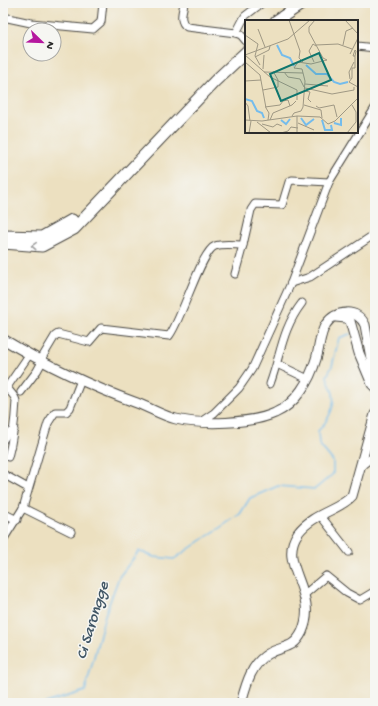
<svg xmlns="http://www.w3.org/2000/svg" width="378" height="706" font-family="'Gochi Hand',sans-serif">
<rect width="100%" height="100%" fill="#f6f6f2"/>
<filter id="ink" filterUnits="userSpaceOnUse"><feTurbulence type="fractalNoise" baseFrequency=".025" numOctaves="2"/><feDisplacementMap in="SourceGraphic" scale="8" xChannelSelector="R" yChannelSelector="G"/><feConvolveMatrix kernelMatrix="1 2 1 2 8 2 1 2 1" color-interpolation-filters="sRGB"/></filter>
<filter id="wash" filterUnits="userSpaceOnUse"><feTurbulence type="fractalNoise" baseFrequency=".012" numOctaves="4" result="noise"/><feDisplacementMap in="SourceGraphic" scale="16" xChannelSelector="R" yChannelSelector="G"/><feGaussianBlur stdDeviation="0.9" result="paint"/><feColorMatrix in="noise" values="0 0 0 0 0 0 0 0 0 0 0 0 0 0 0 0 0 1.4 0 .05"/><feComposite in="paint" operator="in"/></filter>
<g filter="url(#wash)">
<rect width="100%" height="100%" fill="#ece0c0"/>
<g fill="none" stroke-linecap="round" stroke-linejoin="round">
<g stroke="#74bcec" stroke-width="1.5">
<path d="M369 329 375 328"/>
<path d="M46 703 85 691 105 615 119 577 139 551 154 557 174 559 240 514 250 498 278 486 315 489 333 474V461L319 444 318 431C326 423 336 408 333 394 332 388 328 382 327 376L332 366 339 338 350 334"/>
</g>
</g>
</g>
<g filter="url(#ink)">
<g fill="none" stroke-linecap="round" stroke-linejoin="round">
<defs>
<g id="minor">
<path d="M184 3C183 11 178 21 187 27L236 33 241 35 246 41"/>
<path d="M3 17 31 23 93 29 101 22 103 3"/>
<path d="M236 33 245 16 262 3"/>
<path d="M357 46 375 48"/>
<path d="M235 274 243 245"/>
<path d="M291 283 310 277 375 234"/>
<path d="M40 361 55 336 58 334 89 342 101 328 169 336C181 322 201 251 215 246 223 243 235 245 243 245L251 210 255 204 282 205 289 182 292 180 329 182"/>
<path d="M277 364 308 379"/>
<path d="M270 384C281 354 282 329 302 303"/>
<path d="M7 387C9 392 15 395 16 401 15 420 13 439 8 457"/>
<path d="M21 392 37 371 42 362"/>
<path d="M3 393 29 355"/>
<path d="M202 421 214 413 239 388 252 369 291 283 329 182 375 108"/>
<path d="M3 440 7 434 14 430"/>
<path d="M360 467 375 455"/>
<path d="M3 474 28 488"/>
<path d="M23 508 71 532"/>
<path d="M3 513 17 520"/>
<path d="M320 515 349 552"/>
<path d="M3 540 23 508 48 423 55 412H66L70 408 81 380"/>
<path d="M305 594 326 576 347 593 360 600 375 591"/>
</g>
<g id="major">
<path d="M336 317 346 318 350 321 359 353 372 384 375 387"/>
<path d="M3 339C46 365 90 386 137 403 150 408 163 416 176 419 202 425 251 424 275 413 296 404 310 380 316 359 320 347 319 335 326 324 336 310 357 308 365 325L375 381"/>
<path d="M241 703C246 685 251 664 268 654 283 645 293 650 302 632 320 591 276 565 298 533 313 513 340 510 352 496L375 414"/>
</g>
<g id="highway">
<path d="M276 21 303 3"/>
<path d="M3 236 42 237 72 220"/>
<path d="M3 243 42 246 74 229 215 81 246 52"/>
</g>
</defs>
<use href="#minor" stroke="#484641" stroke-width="9"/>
<use href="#major" stroke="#484641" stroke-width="11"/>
<use href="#highway" stroke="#484641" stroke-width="13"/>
<use href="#minor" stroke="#fff" stroke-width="7"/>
<use href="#major" stroke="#fff" stroke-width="9"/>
<use href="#highway" stroke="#fff" stroke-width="11"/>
</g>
<defs><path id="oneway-chevron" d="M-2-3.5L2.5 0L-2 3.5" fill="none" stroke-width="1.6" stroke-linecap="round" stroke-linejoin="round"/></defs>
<use stroke="#a0a0a0" href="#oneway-chevron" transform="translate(34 246) rotate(-176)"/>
</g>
<g text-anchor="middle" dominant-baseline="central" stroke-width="3" stroke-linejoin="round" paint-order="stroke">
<g font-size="16" font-style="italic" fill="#415665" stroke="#f6f6f2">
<text transform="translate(94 621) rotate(-73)">Ci Sarongge</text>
</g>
</g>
<g transform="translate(245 20)">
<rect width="113" height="113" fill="#ece0c0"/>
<path fill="none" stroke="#74bcec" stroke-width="2" d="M32 25 37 35 45 38 49 46M61 45 71 54H82L89 62 95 64 103 62M0 79 7 81 12 91 17 93 19 98M56 98 61 105 69 99M36 100 41 104 45 99M77 100 80 110H87L86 105M89 103 96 105V98"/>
<path fill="none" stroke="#9f9884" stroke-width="1" d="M44 0 55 31 54 38 58 42M70 0 64 7V12L78 38 82 40M100 0 113 14M13 9 20 27M0 15 13 24 10 36 15 45M71 25 93 24 107 29M98 25 101 11 108 8M110 30 111 31 110 36H108ZM105 34 113 18M0 35 43 19 65 0M0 35 25 57 52 70V80M110 36V48H107V58L104 62 113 67M10 37 24 30 25 26M0 42 15 55 21 88 24 93 23 100M69 42 64 31 68 24 71 26M49 48 53 42 66 44 82 40M18 49 19 35M19 52 58 53M39 52 43 57 55 59 59 67M105 59 104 52 109 42M0 61 16 60M60 64 83 66M60 68 87 74 109 70V67M18 70 33 67V60L28 51M60 71 65 72 63 79 66 82M0 82 3 86 5 101M59 85 76 90 77 98M71 86 74 88 89 85 92 97M20 87 35 85 38 81 43 80 45 86M47 96 49 93 56 91 58 87 60 61 57 49 49 48M0 100 17 101 52 96 75 97 83 104 90 101 113 78M25 100 28 93 47 85 51 81M12 102 26 113M53 103 69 110M17 104 28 107 32 104 37 106M4 113 6 101M36 113 43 111 46 107 53 108M52 113V96M102 113 111 102V92L107 85"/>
<path fill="#0f766e" fill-opacity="0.15" stroke="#0f766e" stroke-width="2" d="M74 33 86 60 36 81 25 54Z"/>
<rect width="113" height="113" fill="none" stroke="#2b2b2b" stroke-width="2"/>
</g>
<rect width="378" height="706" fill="none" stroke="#f6f6f2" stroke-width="16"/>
<g transform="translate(42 42) rotate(113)"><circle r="19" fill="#f6f6f2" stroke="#a5a5a2"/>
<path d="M0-3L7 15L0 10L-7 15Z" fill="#b5179e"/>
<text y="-6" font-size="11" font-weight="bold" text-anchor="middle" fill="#2b2b2b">N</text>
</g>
</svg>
